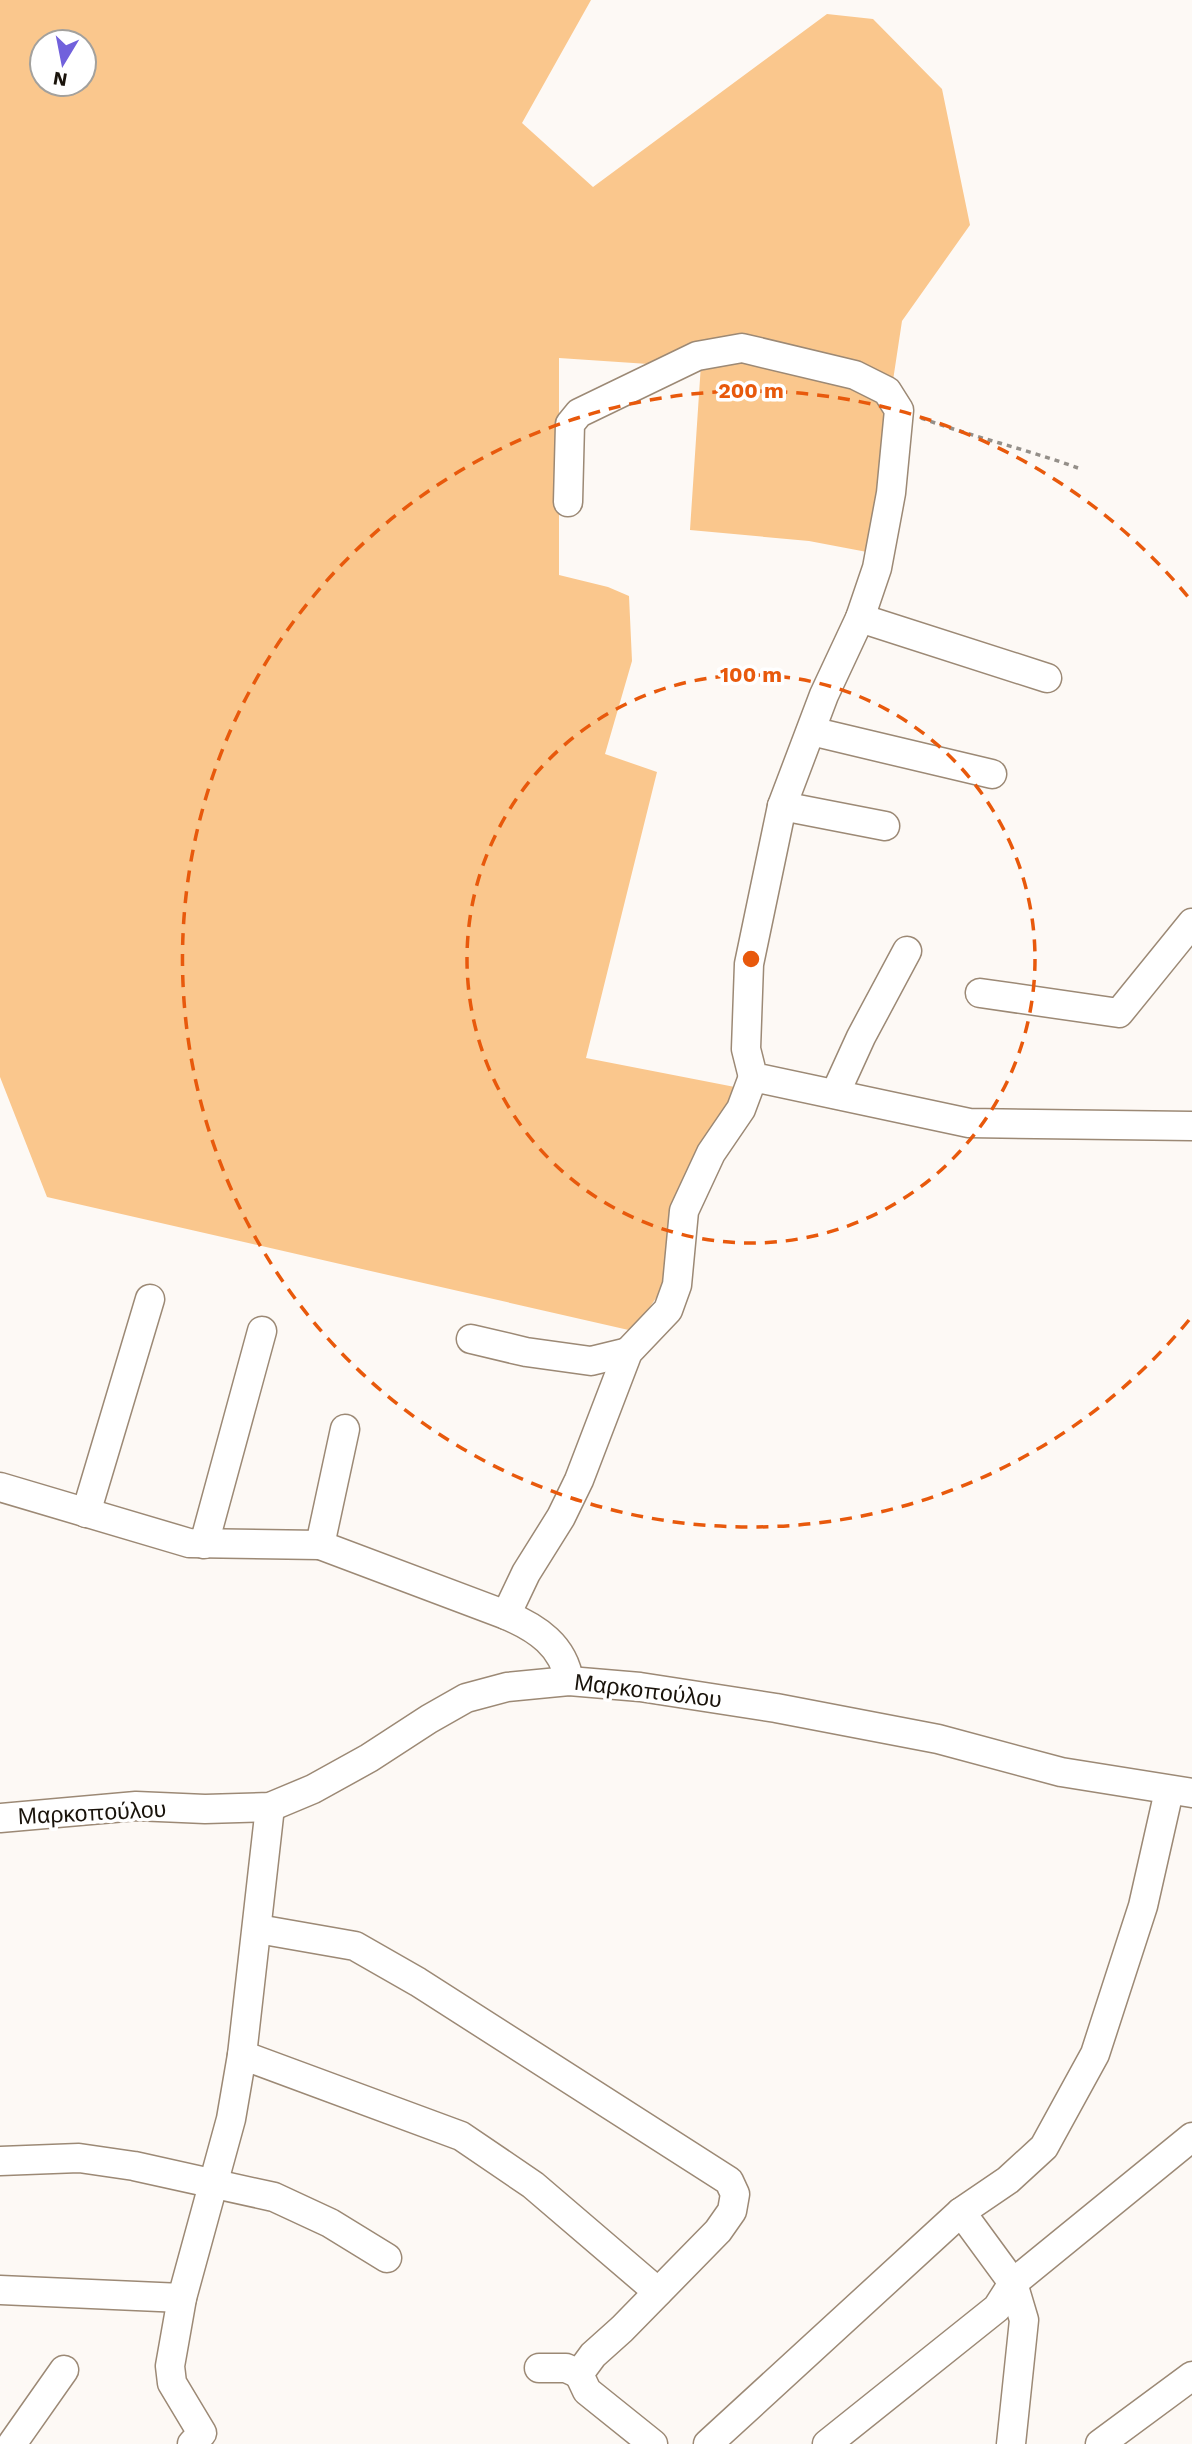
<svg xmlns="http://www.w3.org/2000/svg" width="1192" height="2444" font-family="'Work Sans',sans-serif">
<rect width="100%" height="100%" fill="#fdf9f5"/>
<path fill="#fac78d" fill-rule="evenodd" d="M0 0H591L522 123 593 187 827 14 873 19 942 89 970 225 902 321 867 552 809 541 690 530 701 364 678 366 559 358V575L608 587 629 596 632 661 605 754 657 772 586 1058 740 1088 668 1281 633 1331 47 1197 0 1077ZM42 42H84V84H42Z"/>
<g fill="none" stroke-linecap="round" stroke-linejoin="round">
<defs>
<g id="minor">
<path d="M568 502 570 424 579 413 697 356 742 348 855 375 887 391 899 410 891 493 877 568 860 618 824 695 782 806 749 964 746 1049 753 1077 969 1123 1192 1126"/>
<path d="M860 618 1047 678"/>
<path d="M811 731 992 774"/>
<path d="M782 806 885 826"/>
<path d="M980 993 1119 1013 1192 923"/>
<path d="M835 1094 861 1037 907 951"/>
<path d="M471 1339 526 1352 591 1361 628 1352"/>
<path d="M0 1487 189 1543 320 1545 506 1615"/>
<path d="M86 1513 150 1299"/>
<path d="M204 1544 262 1331"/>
<path d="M320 1545 345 1429"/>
<path d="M569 1681C564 1646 537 1628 506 1615L526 1573 561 1517 579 1480 628 1352 668 1310 677 1285 684 1211 711 1153 741 1109 753 1077"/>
<path d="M0 1818 136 1806 205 1809 270 1807 313 1789 369 1758 429 1719 466 1698 507 1687 569 1681 640 1687 776 1708 938 1739 1061 1772 1192 1793"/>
<path d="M258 1929 355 1946 418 1982 729 2181 735 2194 732 2211 718 2231 622 2329 593 2355 579 2374 587 2391 653 2444"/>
<path d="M242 2055 461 2136 533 2185 658 2292"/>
<path d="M0 2161 79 2158 134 2166 274 2197 330 2223 387 2258"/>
<path d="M961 2212 1013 2283 1024 2320 1011 2444"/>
<path d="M0 2290 182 2298"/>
<path d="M539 2368H566L579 2374"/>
<path d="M12 2444 64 2370"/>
<path d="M192 2444 202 2433 172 2383 170 2366 182 2298 231 2119 242 2055 270 1807"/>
<path d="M708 2444 961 2212 1008 2180 1044 2147 1095 2054 1143 1906 1169 1791"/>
<path d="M827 2444 997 2308 1013 2283 1192 2137"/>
<path d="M1100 2444 1192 2376"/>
</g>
</defs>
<use href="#minor" stroke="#9c8975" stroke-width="31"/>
<path stroke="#948f89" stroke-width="3.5" stroke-dasharray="5 5" stroke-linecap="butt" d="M921 418C973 437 1026 449 1078 468"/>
<use href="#minor" stroke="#fff" stroke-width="28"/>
</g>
<g fill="none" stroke="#e8590c" stroke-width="3.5" stroke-dasharray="12 9">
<circle cx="751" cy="959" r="284"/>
<path d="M1189 1320A568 568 0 1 1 1189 598"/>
</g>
<g text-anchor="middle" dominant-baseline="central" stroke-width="7" stroke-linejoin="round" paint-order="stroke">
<g font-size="23" fill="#19130b" stroke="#fff">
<text transform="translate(648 1691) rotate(7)">Μαρκοπούλου</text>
<text transform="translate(92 1813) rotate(-3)">Μαρκοπούλου</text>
</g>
</g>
<circle cx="751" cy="959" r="10" fill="#e8590c" stroke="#fff" stroke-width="3.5"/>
<g font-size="21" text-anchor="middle" font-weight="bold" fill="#e8590c" stroke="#fff" stroke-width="7" stroke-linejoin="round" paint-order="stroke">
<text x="751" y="398">200 m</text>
<text x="751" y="682">100 m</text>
</g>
<g transform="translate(63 63) rotate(190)"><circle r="33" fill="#ffffff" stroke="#a3a19d" stroke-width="2"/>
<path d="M0-5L12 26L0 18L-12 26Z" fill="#7161dc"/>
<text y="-10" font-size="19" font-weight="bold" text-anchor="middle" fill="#19130b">N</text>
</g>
</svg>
